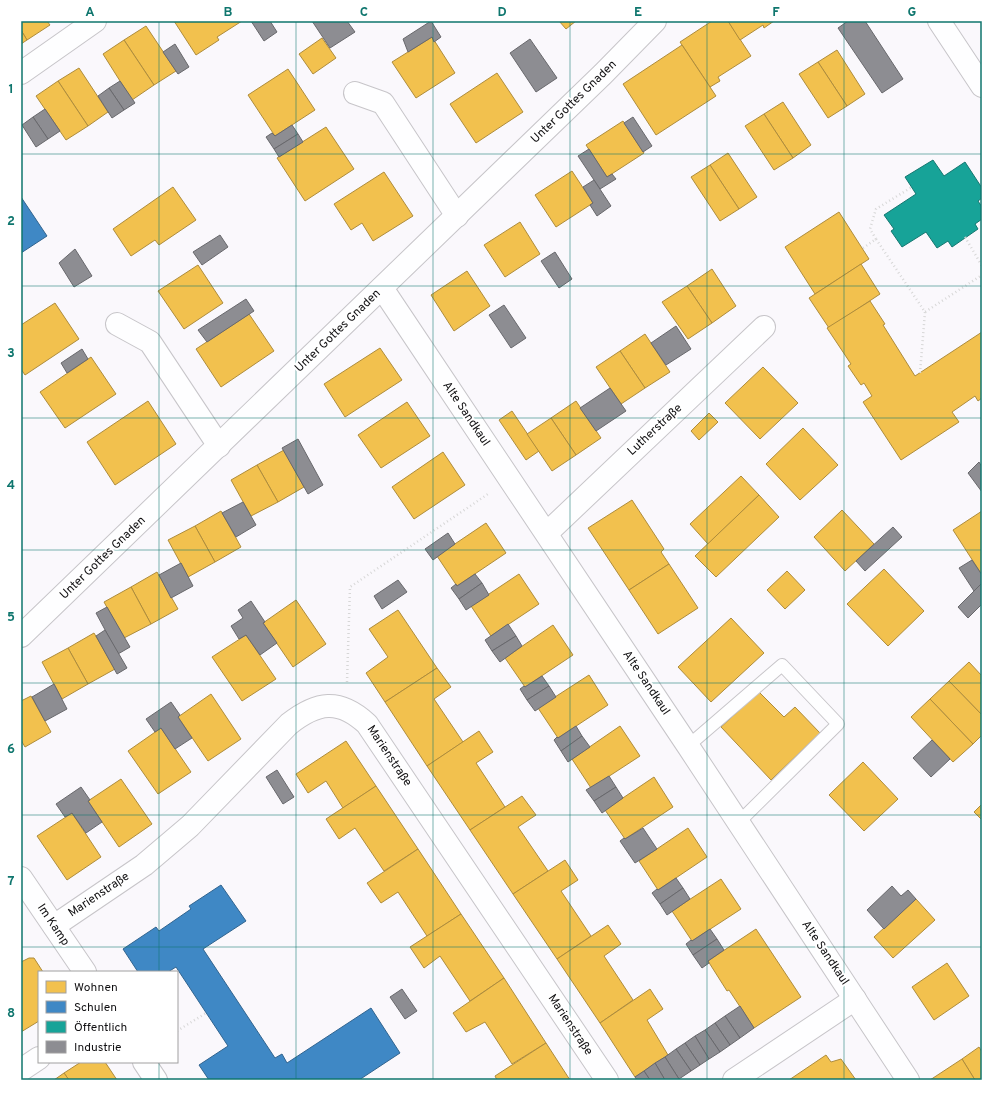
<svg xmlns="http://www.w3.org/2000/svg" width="1003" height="1101" font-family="Overpass,sans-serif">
<rect width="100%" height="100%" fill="#faf8fc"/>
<g fill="#f2c14e" stroke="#ae8c3c">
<path d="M21 21H47L50 25 27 40 21 30Z"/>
<path d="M174 21H242L217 37 219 40 196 55Z"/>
<path d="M559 21H576L566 29Z"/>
<path d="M712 21H728L751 56 718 77 720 81 710 87 680 42Z"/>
<path d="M728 21H774L764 28 763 25 740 40Z"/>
<path d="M146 26 176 71 154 85 124 40Z"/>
<path d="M21 30 27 40 21 44Z"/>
<path d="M432 37 455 73 416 98 392 62Z"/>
<path d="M322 38 336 58 313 74 299 54Z"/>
<path d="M124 40 154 85 132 100 103 54Z"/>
<path d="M682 45 716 96 656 135 623 84Z"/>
<path d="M837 50 865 94 847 106 818 62Z"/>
<path d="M818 62 847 106 828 118 799 74Z"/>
<path d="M79 68 108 112 88 126 58 81Z"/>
<path d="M288 69 315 110 275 136 248 95Z"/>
<path d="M497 73 523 112 476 143 450 104Z"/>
<path d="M58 81 88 126 66 140 36 96Z"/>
<path d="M783 102 811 145 793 158 764 114Z"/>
<path d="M764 114 793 158 774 170 745 126Z"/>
<path d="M623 121 644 153 607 177 586 145Z"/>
<path d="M326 127 354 169 305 201 277 158Z"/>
<path d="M728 153 757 197 739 209 710 165Z"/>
<path d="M710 165 739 209 720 221 691 177Z"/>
<path d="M572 171 593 203 556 227 535 195Z"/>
<path d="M384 172 413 216 373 241 362 223 351 230 334 204Z"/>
<path d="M173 187 196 220 159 245 155 240 131 256 113 229Z"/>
<path d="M839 212 869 259 815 294 785 247Z"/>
<path d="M520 222 540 254 505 277 484 245Z"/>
<path d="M861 264 880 294 829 328 809 298Z"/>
<path d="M198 265 223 303 184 329 158 291Z"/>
<path d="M712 269 736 306 712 323 687 286Z"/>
<path d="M467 271 490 306 454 331 431 295Z"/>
<path d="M687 286 712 323 688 339 662 302Z"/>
<path d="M870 301 885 324 883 325 915 376 982 332V398L978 401 975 396 952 412 959 422 901 460 863 402 872 396 864 383 861 385 848 366 851 364 827 328Z"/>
<path d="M55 303 79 339 25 375 21 369V325Z"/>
<path d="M249 314 274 351 221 387 196 349Z"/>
<path d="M645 334 670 372 645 388 620 351Z"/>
<path d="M380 348 402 380 345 417 324 384Z"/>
<path d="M620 351 645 388 621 404 596 367Z"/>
<path d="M91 357 116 394 65 428 40 392Z"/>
<path d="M763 367 798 403 760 439 725 403Z"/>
<path d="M148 401 176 444 115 485 87 442Z"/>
<path d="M576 401 601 438 576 455 551 418Z"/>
<path d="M407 402 430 436 381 468 358 435Z"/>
<path d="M512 411 539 451 526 460 499 420Z"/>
<path d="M709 413 718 422 699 440 691 431Z"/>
<path d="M551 418 576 455 552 471 527 434Z"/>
<path d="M803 428 838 465 800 500 766 464Z"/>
<path d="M284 450 304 487 278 502 257 465Z"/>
<path d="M443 452 465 485 414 519 392 487Z"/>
<path d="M257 465 278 502 251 516 231 480Z"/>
<path d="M741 476 759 495 708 544 690 524Z"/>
<path d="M759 495 779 517 716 577 695 556Z"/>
<path d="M632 500 664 549 661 552 669 564 629 590 588 528Z"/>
<path d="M842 510 874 544 845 571 814 537Z"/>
<path d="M221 511 241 547 215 562 195 526Z"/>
<path d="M982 511V575L953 530Z"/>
<path d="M486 523 506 553 457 586 437 556Z"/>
<path d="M195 526 215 562 188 577 168 540Z"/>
<path d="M669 564 698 608 658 634 629 590Z"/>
<path d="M884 569 924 611 888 646 847 604Z"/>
<path d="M787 571 805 590 785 609 767 590Z"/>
<path d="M157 572 178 609 151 624 131 587Z"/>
<path d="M519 574 539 604 491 636 471 606Z"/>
<path d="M131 587 151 624 124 638 104 602Z"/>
<path d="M296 600 326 644 293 667 263 623Z"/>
<path d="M398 610 437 668 385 702 366 673 388 657 369 629Z"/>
<path d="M731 618 764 653 711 702 678 667Z"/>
<path d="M553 625 573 655 525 687 505 658Z"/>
<path d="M94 633 115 669 88 684 68 648Z"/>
<path d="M246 635 276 679 242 701 212 657Z"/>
<path d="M68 648 88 684 62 699 42 662Z"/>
<path d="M969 662 982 676V715L949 681Z"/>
<path d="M437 668 451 687 434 699 463 742 427 766 385 702Z"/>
<path d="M589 675 608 705 558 738 538 708Z"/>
<path d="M949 681 982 715V735L973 744 930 699Z"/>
<path d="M759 692 784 717 795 707 820 733 771 780 721 727Z"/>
<path d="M211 694 241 739 208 761 178 717Z"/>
<path d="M31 696 51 732 25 747 21 740V701Z"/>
<path d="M930 699 973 744 953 762 911 717Z"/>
<path d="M620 726 640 756 591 788 572 759Z"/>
<path d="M161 728 191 772 158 794 128 751Z"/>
<path d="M479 731 493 752 476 763 505 807 470 830 427 766Z"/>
<path d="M346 741 376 786 343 808 326 781 308 793 296 774Z"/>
<path d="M863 762 898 799 864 831 829 795Z"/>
<path d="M654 777 673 807 625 839 605 810Z"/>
<path d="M121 779 152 824 119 847 88 801Z"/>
<path d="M376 786 418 849 384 871 355 828 339 839 326 819Z"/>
<path d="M522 796 536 815 518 827 548 871 513 894 470 830Z"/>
<path d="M982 804V820L974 812Z"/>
<path d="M72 813 101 857 67 880 37 836Z"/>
<path d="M688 828 707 857 658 890 639 861Z"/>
<path d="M418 849 461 914 427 936 398 892 381 903 367 883Z"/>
<path d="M565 860 578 880 561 891 591 936 557 959 513 894Z"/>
<path d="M721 879 741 909 692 941 672 911Z"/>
<path d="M916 899 935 920 893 958 874 937Z"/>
<path d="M461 914 504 978 470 1001 440 956 424 968 410 947Z"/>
<path d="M608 925 621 944 604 956 633 1000 600 1023 557 959Z"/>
<path d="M756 929 801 997 754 1028 729 990 727 991 708 961Z"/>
<path d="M29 958H34L43 972H39V1021L21 1032V962Z"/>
<path d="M947 963 969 996 934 1020 912 987Z"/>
<path d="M504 978 546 1043 512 1064 485 1022 466 1032 453 1013Z"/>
<path d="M650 989 663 1009 647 1020 668 1055 635 1077 600 1023Z"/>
<path d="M546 1043 570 1080H497L495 1076Z"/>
<path d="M979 1047 982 1052V1080H975L962 1059Z"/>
<path d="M826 1055 831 1062 841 1059 856 1080H789Z"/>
<path d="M962 1059 975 1080H930Z"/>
<path d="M81 1062H105L117 1080H69L64 1073Z"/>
<path d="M64 1073 69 1080H54Z"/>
</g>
<g fill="#3f88c5" stroke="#31648f">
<path d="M21 197 47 236 21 253Z"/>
<path d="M221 885 246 921 203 949 275 1058 282 1054 287 1063 371 1008 400 1053 359 1080H209L199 1065 228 1046 176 967 168 972H138L123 949 156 927 159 931 191 909 189 906Z"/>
</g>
<path fill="#17a398" stroke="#157770" d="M933 160 944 176 965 162 982 188V198L978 201 982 207V219L975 224 978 229 952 247 948 241 937 248 926 232 902 247 891 231 894 229 884 215 916 194 905 177Z"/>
<g fill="#8d8d92" stroke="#68686c">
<path d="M251 21H270L277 32 264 41Z"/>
<path d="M312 21H347L355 32 330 48Z"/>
<path d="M431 21 441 37 434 42 432 37 408 52 403 39Z"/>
<path d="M848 21H865L903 79 882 93 838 28Z"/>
<path d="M530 39 557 78 536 92 510 53Z"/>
<path d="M175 44 189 67 178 74 163 52Z"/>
<path d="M120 81 135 103 124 110 109 88Z"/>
<path d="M109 88 124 110 112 118 98 96Z"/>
<path d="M45 109 60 131 48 139 33 117Z"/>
<path d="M33 117 48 139 36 147 22 125Z"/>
<path d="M633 117 652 146 643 152 624 123Z"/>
<path d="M292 125 298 134 274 149 266 137 272 133 275 136Z"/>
<path d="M298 134 303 142 279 157 274 149Z"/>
<path d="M589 149 607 177 612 174 616 179 600 189 578 156Z"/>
<path d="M594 180 611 206 597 216 590 205 593 203 583 187Z"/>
<path d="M220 235 228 247 202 265 193 252Z"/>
<path d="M75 249 92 276 74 287 59 263Z"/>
<path d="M555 252 572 279 559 288 541 261Z"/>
<path d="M246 299 254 311 207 342 198 330Z"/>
<path d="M504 305 526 338 511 348 489 315Z"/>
<path d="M676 326 691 349 666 365 651 343Z"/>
<path d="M82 349 88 359 67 373 61 363Z"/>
<path d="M610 388 626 411 596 431 580 408Z"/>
<path d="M298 439 323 485 308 494 282 448Z"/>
<path d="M979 462 982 467V492L968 473Z"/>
<path d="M243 502 256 525 236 537 222 513Z"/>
<path d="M893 527 902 537 865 571 856 561Z"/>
<path d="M448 533 455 544 433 560 425 549Z"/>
<path d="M972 560 982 575V583L974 591 959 568Z"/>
<path d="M181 563 193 586 171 598 159 575Z"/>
<path d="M475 574 482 583 459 599 451 588 456 584 457 586Z"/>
<path d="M398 580 407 592 382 609 374 596Z"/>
<path d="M482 583 489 595 466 610 459 599Z"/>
<path d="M982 583V604L968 618 958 607Z"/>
<path d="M251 601 265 622 263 623 277 643 260 655 246 635 239 639 231 626 243 618 238 610Z"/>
<path d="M107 607 130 647 118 654 96 613Z"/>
<path d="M508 624 516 636 492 651 485 640Z"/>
<path d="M105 630 127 668 117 674 96 636Z"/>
<path d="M516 636 522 646 500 662 492 651Z"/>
<path d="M542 676 549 686 527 700 520 689 524 686 525 687Z"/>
<path d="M54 684 67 709 45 721 32 697Z"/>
<path d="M549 686 556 697 535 711 527 700Z"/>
<path d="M171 702 180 715 178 717 192 738 175 749 161 728 155 732 146 719Z"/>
<path d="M576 726 582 736 561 751 554 740 557 737 558 738Z"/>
<path d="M582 736 590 747 568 762 561 751Z"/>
<path d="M932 740 950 759 931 777 913 758Z"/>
<path d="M277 770 294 797 283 804 266 777Z"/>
<path d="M609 776 616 787 594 801 586 790Z"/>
<path d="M81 787 90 800 88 801 102 822 86 833 72 813 65 817 56 804Z"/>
<path d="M616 787 623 798 602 813 594 801Z"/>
<path d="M643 828 657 849 635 863 620 841 624 838 625 839Z"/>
<path d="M676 878 683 888 660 904 652 893 657 889 658 890Z"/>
<path d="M892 886 901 896 908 890 916 899 884 929 867 910Z"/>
<path d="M683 888 690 899 667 915 660 904Z"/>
<path d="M710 929 717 939 693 955 686 944 691 940 692 941Z"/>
<path d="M717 939 724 950 708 961 709 963 702 968 693 955Z"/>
<path d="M402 989 417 1011 405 1019 390 997Z"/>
<path d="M740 1006 754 1028 740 1038 725 1016Z"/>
<path d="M725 1016 740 1038 730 1045 715 1023Z"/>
<path d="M715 1023 730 1045 720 1052 705 1030Z"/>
<path d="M705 1030 720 1052 709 1059 695 1036Z"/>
<path d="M695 1036 709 1059 700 1065 685 1043Z"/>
<path d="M685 1043 700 1065 691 1071 676 1049Z"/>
<path d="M676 1049 691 1071 679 1079 665 1057Z"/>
<path d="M665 1057 679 1079 678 1080H665L655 1063Z"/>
<path d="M655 1063 665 1080H650L644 1071Z"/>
<path d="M644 1071 650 1080H637L635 1077Z"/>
</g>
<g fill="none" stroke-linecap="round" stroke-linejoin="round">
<defs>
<path id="lane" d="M688 746 782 665 838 724 738 823"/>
<g id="street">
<path d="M939 21 982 86"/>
<path d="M21 73 95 21"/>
<path d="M355 93 383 103 457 216"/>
<path d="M382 288 688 746 908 1080"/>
<path d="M117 324 150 342 219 446"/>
<path d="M547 533 764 327"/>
<path d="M21 636 603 74 655 21"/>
<path d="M21 878 85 972"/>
<path d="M54 926 144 865 190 826 289 724C317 702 339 698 367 724L607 1080"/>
<path d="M144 1062 156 1080"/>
<path d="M21 1070 39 1058"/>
<path d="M734 1080 855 999"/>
</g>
</defs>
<use href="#lane" stroke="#c7c5c9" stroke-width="14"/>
<use href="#street" stroke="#c7c5c9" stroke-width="24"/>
<g stroke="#d7d7d7" stroke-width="2.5" stroke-dasharray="1 3" stroke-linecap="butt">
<path d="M965 237 982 266"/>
<path d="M876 239 870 229 876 209 912 187"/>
<path d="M863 248 876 239 925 312 982 275"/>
<path d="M920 373 925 312"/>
<path d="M347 682 350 587 488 494"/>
<path d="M177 1031 206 1013"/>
</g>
<use href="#lane" stroke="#fefeff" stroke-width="12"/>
<use href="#street" stroke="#fefeff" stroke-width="22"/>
</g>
<path fill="none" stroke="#0f766e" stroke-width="1" stroke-opacity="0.55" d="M159 21V972M296 21V1080M433 21V1080M570 21V1080M707 21V1080M844 21V1080M21 154H982M21 286H982M21 418H982M21 550H982M21 683H982M21 815H982M21 947H982M159 1062V1080"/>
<g text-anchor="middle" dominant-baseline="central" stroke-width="4" stroke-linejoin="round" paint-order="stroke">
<g font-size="12" fill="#111012" stroke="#fff">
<text transform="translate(574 102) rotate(-44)">Unter Gottes Gnaden</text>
<text transform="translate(338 331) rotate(-44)">Unter Gottes Gnaden</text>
<text transform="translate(466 414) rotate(56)">Alte Sandkaul</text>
<text transform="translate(655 430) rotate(-43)">Lutherstraße</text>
<text transform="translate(103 558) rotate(-44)">Unter Gottes Gnaden</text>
<text transform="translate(646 683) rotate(56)">Alte Sandkaul</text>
<text transform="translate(389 756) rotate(56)">Marienstraße</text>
<text transform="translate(99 895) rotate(-34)">Marienstraße</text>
<text transform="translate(53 925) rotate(56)">Im Kamp</text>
<text transform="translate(825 953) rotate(56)">Alte Sandkaul</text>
<text transform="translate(570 1025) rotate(56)">Marienstraße</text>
</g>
</g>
<rect width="1003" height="1101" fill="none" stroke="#ffffff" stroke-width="44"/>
<rect x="38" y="971" width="140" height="92" fill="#ffffff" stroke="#a09fa0"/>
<rect x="46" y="981" width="20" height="12" fill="#f2c14e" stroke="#a09fa0"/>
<text x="74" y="991" font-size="12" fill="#111012">Wohnen</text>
<rect x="46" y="1001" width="20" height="12" fill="#3f88c5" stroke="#a09fa0"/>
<text x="74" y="1011" font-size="12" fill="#111012">Schulen</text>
<rect x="46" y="1021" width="20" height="12" fill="#17a398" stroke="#a09fa0"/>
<text x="74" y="1031" font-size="12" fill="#111012">Öffentlich</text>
<rect x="46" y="1041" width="20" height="12" fill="#8d8d92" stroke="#a09fa0"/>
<text x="74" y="1051" font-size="12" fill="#111012">Industrie</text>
<rect x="22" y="22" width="959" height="1057" fill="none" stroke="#0f766e" stroke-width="1.5"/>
<g font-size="13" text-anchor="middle" font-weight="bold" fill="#0f766e">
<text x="90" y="16">A</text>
<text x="228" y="16">B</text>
<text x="364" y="16">C</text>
<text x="502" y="16">D</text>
<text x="638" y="16">E</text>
<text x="776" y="16">F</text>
<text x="912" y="16">G</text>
<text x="11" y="93">1</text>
<text x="11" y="225">2</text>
<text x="11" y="357">3</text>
<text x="11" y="489">4</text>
<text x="11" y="621">5</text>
<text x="11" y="753">6</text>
<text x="11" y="885">7</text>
<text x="11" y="1017">8</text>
</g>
</svg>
